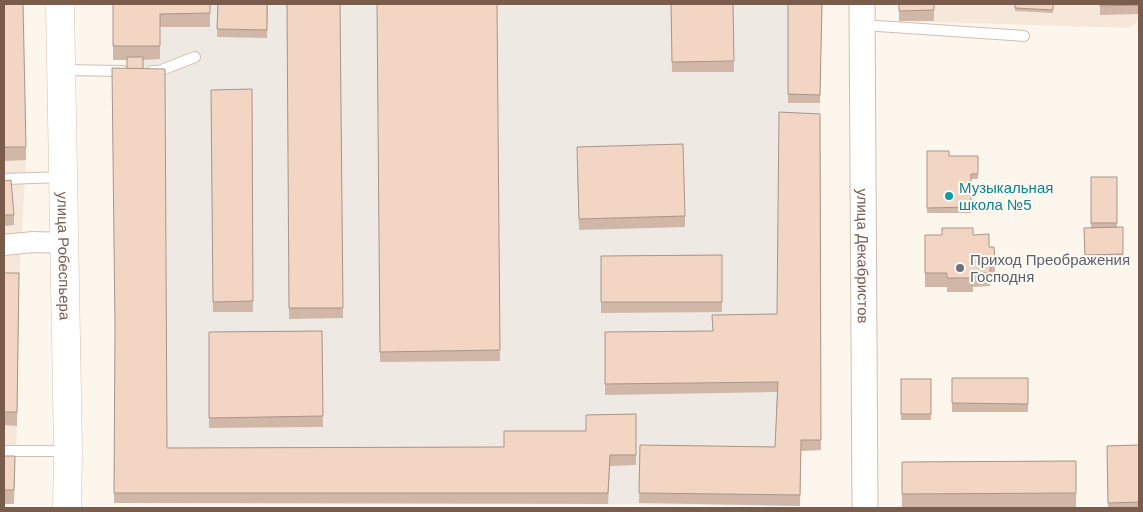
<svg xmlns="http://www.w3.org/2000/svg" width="1143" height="512" font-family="Arial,sans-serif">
<rect width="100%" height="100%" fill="#fdf6ec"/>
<g fill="#f5e8da">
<path d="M4 4H22L26 160 19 287 17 426 14 504H4Z"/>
<path d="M899 4H1139V20L1129 28 899 21Z"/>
</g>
<path fill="#efe9e4" d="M113 4H822L820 103 821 450 801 451 800 506 504 503H114L127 79V60H113Z"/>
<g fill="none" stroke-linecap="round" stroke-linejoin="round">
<defs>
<g id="service">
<path d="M863 25 1024 36"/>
<path d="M63 70 123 71"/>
<path d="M152 71H159L195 57"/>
<path d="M4 179 63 177"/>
<path d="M4 451H67"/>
</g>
<path id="minor" d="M4 245 33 242 65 243"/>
<g id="tertiary">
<path id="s1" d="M862 4 865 508"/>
</g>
<g id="secondary">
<path id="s2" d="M60 4 68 451 67 508"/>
</g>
</defs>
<use href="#service" stroke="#d1beb0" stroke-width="12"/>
<use href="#minor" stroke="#d1beb0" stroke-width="22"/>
<use href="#tertiary" stroke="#d1beb0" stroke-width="27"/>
<use href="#secondary" stroke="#d6c0b0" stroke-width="29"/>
<use href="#service" stroke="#fff" stroke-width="10"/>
<use href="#minor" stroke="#fff" stroke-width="20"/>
<use href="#tertiary" stroke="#fff" stroke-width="25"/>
<use href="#secondary" stroke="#fff" stroke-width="28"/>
</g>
<g fill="#d1b7a8">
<path d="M4 4 26 147V160L4 161Z"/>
<path d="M113 4H210V27H160V59L143 60 167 448 504 447 586 431 636 414V465L610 466 608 504 114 503 115 335 127 69V60H113Z"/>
<path d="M218 4H268L267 38 217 37Z"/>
<path d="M287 4H340L343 318 289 319Z"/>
<path d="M377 4H497L500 361 380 362Z"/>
<path d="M671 4H733L734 72H672Z"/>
<path d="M788 4H822L820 103H788Z"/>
<rect x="899" y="4" width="35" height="17"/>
<path d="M1015 4H1053V13L1015 11Z"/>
<path d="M1100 4H1139V14L1100 15Z"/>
<path d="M252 89 253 312H213L211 90Z"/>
<path d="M820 114 821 450 801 451 800 506 639 503 640 445 775 447 777 392 605 395V332L712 331 777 314Z"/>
<path d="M927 151 949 156H978V179H971V213H927Z"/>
<path d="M577 158 685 216V227L579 230Z"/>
<path d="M1091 177H1117V227H1123V264L1085 265 1084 228H1091Z"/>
<path d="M4 181 14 215V225L4 226Z"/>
<path d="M925 235H973L989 247 995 261V275H990V286L973 287V292H947V287H925Z"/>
<path d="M722 255V312L601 313V256Z"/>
<path d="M4 273H19L17 426 4 425Z"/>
<path d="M322 331 323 427 209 428V332Z"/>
<rect x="952" y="378" width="76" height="34"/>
<rect x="901" y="379" width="30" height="41"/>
<path d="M1139 445V508H1108L1107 446Z"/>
<path d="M4 456H15L14 504H4Z"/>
<path d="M1076 461V507L902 508V462Z"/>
</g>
<g fill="#f3d5c3" stroke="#aa9588">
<path d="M4 4H23L26 147H4Z"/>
<path d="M113 4H210V13L160 14V46H113Z"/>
<path d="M218 4H267V30L217 29Z"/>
<path d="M287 4H340L343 308H289Z"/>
<path d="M377 4H497L500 350 380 352Z"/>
<path d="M671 4H733L734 61 672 62Z"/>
<path d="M788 4H822L820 95 788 94Z"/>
<path d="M899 4H934V10L899 11Z"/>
<path d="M1015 4H1053V10L1015 8Z"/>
<path d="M1100 4H1139V5L1100 6Z"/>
<rect x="127" y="57" width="16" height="12"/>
<path d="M112 68 165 69 167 448 504 447V431H586V415L636 414V455H610L608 493H114L115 329Z"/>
<path d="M252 89 253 301 213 302 211 90Z"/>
<path d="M779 112 820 114 821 440H801L800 495 639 493 640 445 775 447 778 382 605 384V332L713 331 712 315 777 314Z"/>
<path d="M683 144 685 216 579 219 577 147Z"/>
<path d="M927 151H949V156H978V174H971V207L927 208Z"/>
<rect x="1091" y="177" width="26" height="46"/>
<path d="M11 180 14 215H4V181Z"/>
<path d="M1123 227V254L1085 255 1084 228Z"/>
<path d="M942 228H973V235L989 234V247H994L995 261 990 262V273H973V278H947V273H925V235H942Z"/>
<path d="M722 255V302H601V256Z"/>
<path d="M4 273H19L17 412H4Z"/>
<path d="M322 331 323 416 209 418V332Z"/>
<path d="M952 378H1028V404L952 403Z"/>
<rect x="901" y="379" width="30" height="35"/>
<path d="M1139 445V502L1108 503 1107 446Z"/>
<path d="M4 456H15L14 490H4Z"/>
<path d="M1076 461V493L902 494V462Z"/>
</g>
<circle fill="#0f9aa8" stroke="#fffaf3" stroke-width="2" cx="949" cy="196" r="5"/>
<circle fill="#6b7280" stroke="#fffaf3" stroke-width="2" cx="960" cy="268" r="5"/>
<g text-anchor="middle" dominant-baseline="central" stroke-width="4" stroke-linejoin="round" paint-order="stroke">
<g font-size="15" fill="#0d838f" stroke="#fffaf3" text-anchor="start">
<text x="959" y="187">Музыкальная<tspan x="959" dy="17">школа №5</tspan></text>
</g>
<g font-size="15" fill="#7a5c4d" stroke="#fffaf3">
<text stroke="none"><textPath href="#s2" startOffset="252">улица Робеспьера</textPath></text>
<text stroke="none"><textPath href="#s1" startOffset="252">улица Декабристов</textPath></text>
</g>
<g font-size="15" fill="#5b616d" stroke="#fffaf3" text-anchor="start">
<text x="970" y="259">Приход Преображения<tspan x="970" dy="17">Господня</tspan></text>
</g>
</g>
<rect width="1143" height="512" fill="none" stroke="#7a5c4d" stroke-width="10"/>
</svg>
